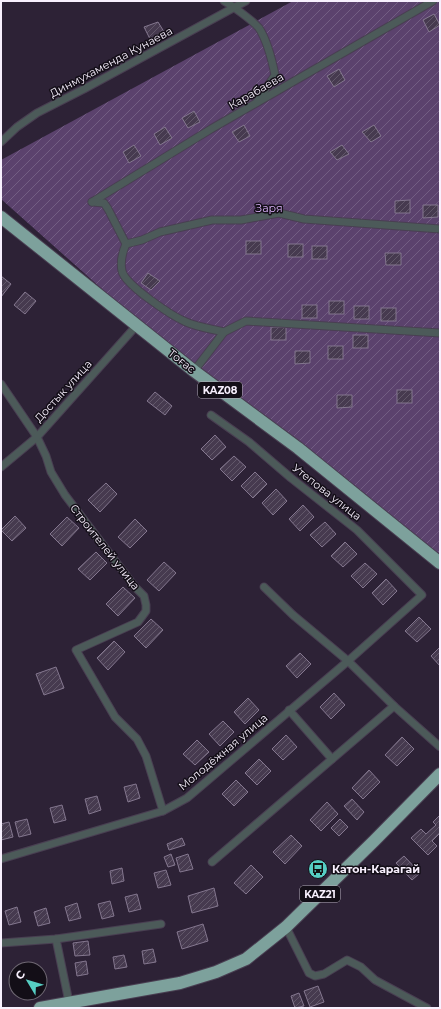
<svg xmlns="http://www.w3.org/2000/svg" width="441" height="1009" font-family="Montserrat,sans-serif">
<defs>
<pattern id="garden-furrows" width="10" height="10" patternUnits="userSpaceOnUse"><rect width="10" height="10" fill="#5b426d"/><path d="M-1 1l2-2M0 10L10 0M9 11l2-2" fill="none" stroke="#735e83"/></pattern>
<pattern id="building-hatch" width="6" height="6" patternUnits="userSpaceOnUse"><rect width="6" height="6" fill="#463a4f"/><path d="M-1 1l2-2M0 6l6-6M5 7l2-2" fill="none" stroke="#615769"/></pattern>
</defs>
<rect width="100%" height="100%" fill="#2d2236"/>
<path fill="url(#garden-furrows)" d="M293 1H440V564L194 371 1 199V160Z"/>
<g fill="url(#building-hatch)" stroke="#84778f">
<path d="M434 14 440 25 429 32 423 20Z"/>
<path d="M158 22 166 35 152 43 144 27Z"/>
<path d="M339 69 345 80 334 87 327 76Z"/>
<path d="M194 111 200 122 188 128 182 118Z"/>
<path d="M244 125 250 136 239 142 232 132Z"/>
<path d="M374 125 381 136 371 142 362 132Z"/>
<path d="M165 127 172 138 160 145 154 134Z"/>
<path d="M134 145 141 156 129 163 123 152Z"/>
<path d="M342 145 349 154 337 160 330 152Z"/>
<path d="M410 200V213H395V201Z"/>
<path d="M423 205H438V217L423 218Z"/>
<rect x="246" y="241" width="15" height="13"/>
<rect x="288" y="244" width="15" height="13"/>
<rect x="312" y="246" width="15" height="13"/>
<path d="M385 253H401V265H386Z"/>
<path d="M148 273 160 281 151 290 141 283Z"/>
<path d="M1 276 11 284 1 297Z"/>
<path d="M25 292 36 301 25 314 14 305Z"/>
<rect x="329" y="301" width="15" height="13"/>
<rect x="302" y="305" width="15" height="13"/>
<rect x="354" y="306" width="15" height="13"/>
<rect x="381" y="308" width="15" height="13"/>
<rect x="271" y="327" width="15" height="13"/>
<rect x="353" y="335" width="15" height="13"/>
<rect x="328" y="346" width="15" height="13"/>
<path d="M295 351H310V363L295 364Z"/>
<rect x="397" y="390" width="15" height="13"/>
<path d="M155 392 172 406 165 415 147 401Z"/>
<path d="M337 395H352V407L337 408Z"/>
<path d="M215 435 226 447 212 460 201 449Z"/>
<path d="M234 456 246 467 232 481 220 469Z"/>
<path d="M255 472 267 484 253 498 241 486Z"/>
<path d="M106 483 117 494 100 512 88 500Z"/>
<path d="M276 489 287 501 273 515 262 503Z"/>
<path d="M303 505 314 517 300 531 289 519Z"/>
<path d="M15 516 26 528 12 541 1 530Z"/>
<path d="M67 517 79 528 62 546 50 534Z"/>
<path d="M135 519 147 531 130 548 118 537Z"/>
<path d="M325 522 336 534 322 547 310 535Z"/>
<path d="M345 542 357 554 343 567 331 556Z"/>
<path d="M96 552 107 563 90 580 78 569Z"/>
<path d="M164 562 176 573 159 591 147 580Z"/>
<path d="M365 563 377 574 363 588 351 576Z"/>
<path d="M386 579 397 591 383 605 372 593Z"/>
<path d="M123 587 135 598 118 616 106 604Z"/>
<path d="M419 617 431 629 417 642 405 631Z"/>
<path d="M151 619 163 630 146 648 134 636Z"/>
<path d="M114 641 125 652 108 670 97 658Z"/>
<path d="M440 647V666L431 656Z"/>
<path d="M300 653 311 664 297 678 286 666Z"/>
<path d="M56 667 64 688 44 695 36 674Z"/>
<path d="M334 693 345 705 331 719 320 707Z"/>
<path d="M248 698 259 710 245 724 234 712Z"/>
<path d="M223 721 234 732 220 746 209 734Z"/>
<path d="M286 735 297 747 283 760 272 749Z"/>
<path d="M402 737 414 749 397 766 385 755Z"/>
<path d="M197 740 209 752 195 765 183 754Z"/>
<path d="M259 759 271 771 257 785 245 773Z"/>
<path d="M369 770 380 782 363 799 352 788Z"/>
<path d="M236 780 248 792 234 806 222 794Z"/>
<path d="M136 784 140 798 128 802 124 787Z"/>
<path d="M97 796 101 810 89 814 85 799Z"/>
<path d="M352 799 364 812 357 820 344 806Z"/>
<path d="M327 802 338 814 321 831 310 820Z"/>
<path d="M62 805 66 820 54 823 50 808Z"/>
<path d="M440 815V833L432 841 437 846 428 855 411 838 421 829 426 834 436 825 433 822Z"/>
<path d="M27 819 31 834 19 837 15 822Z"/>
<path d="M340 819 348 827 339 836 331 828Z"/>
<path d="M9 822 13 837 1 840V824Z"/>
<path d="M291 835 302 846 285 864 273 852Z"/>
<path d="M182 838 185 845 169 850 167 844Z"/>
<path d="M171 854 175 865 168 867 164 857Z"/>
<path d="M188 854 193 869 180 872 176 858Z"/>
<path d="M404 856 420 873 412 880 396 863Z"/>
<path d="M251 865 263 877 246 894 234 883Z"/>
<path d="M122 868 124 881 112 884 110 871Z"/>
<path d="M166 870 171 885 158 888 154 873Z"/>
<path d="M214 888 218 906 192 913 188 896Z"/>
<path d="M137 894 141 909 129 912 125 897Z"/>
<path d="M110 901 114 916 102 919 98 904Z"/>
<path d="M77 903 81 918 69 921 65 907Z"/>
<path d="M17 907 21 922 9 925 5 911Z"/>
<path d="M46 908 50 923 38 926 34 912Z"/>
<path d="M203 924 208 941 182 949 177 932Z"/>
<path d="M88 941 90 955 75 956 73 943Z"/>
<path d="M153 949 156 962 144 964 142 951Z"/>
<path d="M124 955 127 967 115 969 113 957Z"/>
<path d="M86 961 88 974 77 976 75 963Z"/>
<path d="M318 986 324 1002 310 1007 304 991Z"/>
<path d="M299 993 304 1006 295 1008 291 996Z"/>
</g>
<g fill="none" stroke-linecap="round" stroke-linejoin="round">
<defs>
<g id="street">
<path d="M224 1C233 6 253 21 259 28 268 42 272 60 275 75L257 102"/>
<path d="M1 142 17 127 37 113 84 89 246 1"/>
<path d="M92 202 211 129 433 1"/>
<path d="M92 202 104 203 108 209 126 244 142 240 160 232 212 220H241L279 213 304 219 440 229"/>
<path d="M126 244C122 253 120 261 122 271 125 285 172 316 186 322 197 327 212 329 224 332"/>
<path d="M194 371 224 332 246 321 440 333"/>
<path d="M1 384 37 437 46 456 51 472 65 495 135 587 144 596 146 605V611L138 622 76 650 115 717 137 739 146 756 163 811"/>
<path d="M1 467 37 437 137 325"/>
<path d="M264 587 293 615 348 661 394 706 440 747"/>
<path d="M289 710 332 759"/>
<path d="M1 859 163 811 187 798 348 661 422 595 357 530 291 478 249 442 211 415"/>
<path d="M212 862 394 706"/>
<path d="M286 927 309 973 315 976 324 974 347 960 361 967 375 980 427 1008"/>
<path d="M56 939 69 1002"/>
<path d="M1 943 56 939 161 924"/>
</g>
<g id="highway">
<path d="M1 217 194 371 298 448 440 563"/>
<path d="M40 1008 180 983 216 972 246 959 286 927 374 841 440 774"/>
</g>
</defs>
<use href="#street" stroke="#493f52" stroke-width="9"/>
<use href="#highway" stroke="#493f52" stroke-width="14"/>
<use href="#street" stroke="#4c5a59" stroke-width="7"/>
<use href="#highway" stroke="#7da19c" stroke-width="12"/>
</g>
<defs>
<symbol id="bus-disc" viewBox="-11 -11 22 22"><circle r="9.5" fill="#56cec3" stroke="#130e17"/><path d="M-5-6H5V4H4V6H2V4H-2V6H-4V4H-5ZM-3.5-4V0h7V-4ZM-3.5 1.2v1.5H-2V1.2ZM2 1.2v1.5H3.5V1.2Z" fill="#111"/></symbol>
</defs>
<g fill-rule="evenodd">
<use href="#bus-disc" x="307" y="858" width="22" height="22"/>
</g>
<g text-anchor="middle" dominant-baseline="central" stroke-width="3" stroke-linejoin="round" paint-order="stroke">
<g fill="#130e17" stroke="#b3acb9" stroke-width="1">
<rect x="198" y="382" width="44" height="16" rx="3"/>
<rect x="300" y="886" width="40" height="16" rx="3"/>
</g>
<g font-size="10" font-weight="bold" fill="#f8f0fe">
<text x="220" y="390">KAZ08</text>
<text x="320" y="894">KAZ21</text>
</g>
<g font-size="11" fill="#f8f0fe" stroke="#130e17">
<text transform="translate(111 62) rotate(-28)">Динмухаменда Кунаева</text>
<text transform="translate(256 91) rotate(-30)">Карабаева</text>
<text transform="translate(182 361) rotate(38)">Тоғас</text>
<text transform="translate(63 391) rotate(-48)">Достык улица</text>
<text transform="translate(327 492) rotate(38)">Утепова улица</text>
<text transform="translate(105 547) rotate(52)">Строителей улица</text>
<text transform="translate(223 752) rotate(-40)">Молодёжная улица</text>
</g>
<g font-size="11" fill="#dfb6fe" stroke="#130e17">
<text x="269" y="208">Заря</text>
</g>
<g font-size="11" font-weight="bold" fill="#f8f0fe" stroke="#130e17" text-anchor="start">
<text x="332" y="869">Катон-Карагай</text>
</g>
</g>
<rect width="441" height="1009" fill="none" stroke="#f8f0fe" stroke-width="4"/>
<g transform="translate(28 981) rotate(308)"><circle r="19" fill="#130e17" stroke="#6f6873"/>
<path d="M0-3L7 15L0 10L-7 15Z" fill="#56cec3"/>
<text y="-6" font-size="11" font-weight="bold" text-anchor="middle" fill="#f8f0fe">С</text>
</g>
</svg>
